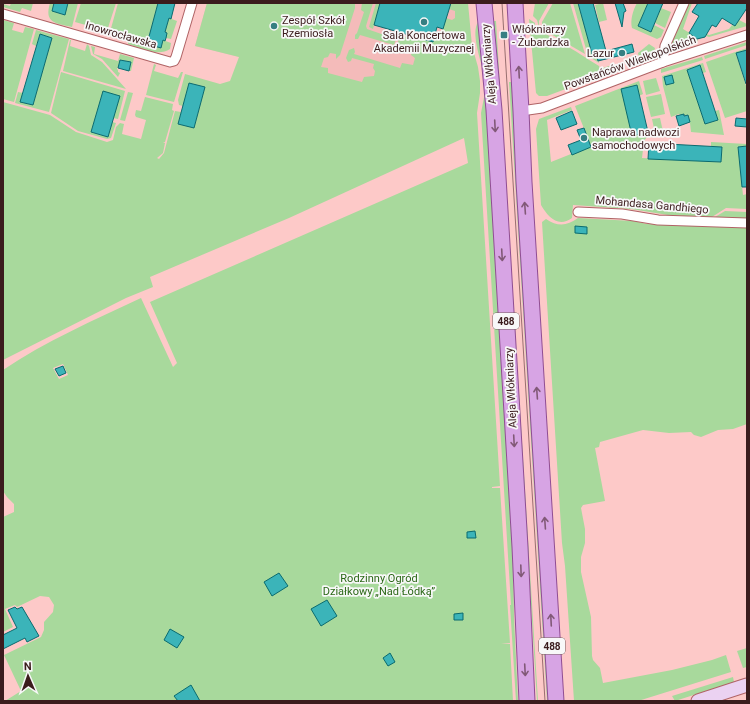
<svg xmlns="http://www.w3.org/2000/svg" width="750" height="704" font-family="Roboto,sans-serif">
<rect width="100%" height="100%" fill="#fdc9c8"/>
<path fill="#f4bbba" d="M207 3H457L458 11 443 54 355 86 195 46Z"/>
<g fill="#a8d99c" fill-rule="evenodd">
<path d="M11 3H33L31 11 22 8 20 12 3 7V4L10 6Z"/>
<path d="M50 3H54L52 11 64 15 68 3H78L72 27C55 23 44 23 50 3Z"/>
<path d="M81 3H116L107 31 75 22Z"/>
<path d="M118 3H158L147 44 161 48 163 40 171 43 170 49C158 57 141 48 128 44L129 38 110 32Z"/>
<path d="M207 3H355V8L340 55 336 59V54L330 53 328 57 324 58 321 67 328 68V73L362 82 364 77 374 76 375 71 373 68 374 64 352 58 351 61 348 62 346 58 349 50 354 48 355 52 354 54 400 68 402 63 413 65 415 58 411 55 412 50 397 45 400 35 416 40 417 37 432 42 434 36 438 37 442 32 446 18 452 20 455 18V11L449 9 451 3H468L472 46 478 67 480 81V93L477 113 500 486 492 487V488H500L510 643 501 644H510L513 701H5L21 691 4 655 41 637 44 630V622L53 612 54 605 49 597 40 596 17 607 15 605 5 609 13 627 3 632V517L14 512V504L7 497 3 491V370C46 341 94 320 141 298L173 367 177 363 150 302 468 163 464 138 289 218 150 277 153 287 126 298 3 360V102L50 115 76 132 107 142 113 140 116 127 120 123 124 124 122 134 141 139 146 120 136 117 135 115 136 110 141 111 145 97 173 104 172 110 174 111 165 142H163L165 143 163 153 157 158 159 159 164 153 175 111 181 112 178 124 194 128 205 87 189 83 183 106 179 105 178 100 185 74 220 84 230 81 239 57 195 46ZM63 364 68 375 59 379 53 368Z"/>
<path d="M362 3H373L366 26 367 29 396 39 394 45 360 35 358 39H355V35L357 33 364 12 361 10Z"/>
<path d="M376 3H380L373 29 369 27Z"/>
<path d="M535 3H549L539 21V27L537 20 533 16Z"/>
<path d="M553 3H570L585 54 542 29V22Z"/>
<path d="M573 3H578L592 54 596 53 599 63 588 56Z"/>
<path d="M603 3 607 20 599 22 595 5Z"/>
<path d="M637 3H648L638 26 651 32 654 25 664 30 661 37 657 39 632 28C630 20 633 10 637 3Z"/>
<path d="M689 3H692L683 29 695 36 698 41 679 47 671 44Z"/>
<path d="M661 8 671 12 665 28 655 23Z"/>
<path d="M169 18 177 21 171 39 166 38 165 32Z"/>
<path d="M529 19 535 23V30C547 32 586 58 599 66L600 69 609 66 611 72 547 96H539L536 93Z"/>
<path d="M3 20 14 23 12 30 23 33 25 27 34 29 14 102 3 99Z"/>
<path d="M739 20 747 24V26L709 37 706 36 707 34 709 35 729 29 732 25 735 26Z"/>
<path d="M493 21H496L538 701H537L498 69Z"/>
<path d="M478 22 483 70C480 58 471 33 478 22Z"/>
<path d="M36 30 69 39 49 112 15 103 18 92 23 93 21 102 33 105 52 38 40 34 36 46 32 44Z"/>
<path d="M70 40H71L70 46 85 51 87 44 89 46 91 55 102 62 126 89 63 71Z"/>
<path d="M747 42V45L705 59 704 56Z"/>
<path d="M649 44 655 48 652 57 640 61 638 53Z"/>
<path d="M91 46 95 47 94 54 118 61 120 54 134 58 131 71H129L131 62 121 60 117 69 118 70V72L120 73 118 77 102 59 93 54Z"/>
<path d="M747 48V50L736 54 747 89V111L725 118 706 62Z"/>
<path d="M702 57 703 60 661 73V69Z"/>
<path d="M703 63 706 72 703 73 700 65 687 70 705 124 718 120 715 111 719 110 724 135 691 132 690 123 688 115H680L679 114 671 117 663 86 662 76Z"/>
<path d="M154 64 156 65 154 71 178 78 181 72H183L174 102 146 95Z"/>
<path d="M61 72 125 91 118 119 113 118 103 92 91 132 108 137 112 122 116 123 111 138 107 139 78 131 51 113Z"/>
<path d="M656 78 660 91 646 95 643 81Z"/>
<path d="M639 81 643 94 639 96 633 136 643 133V136L649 134 644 141 642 158 721 162 722 147 711 146V142L747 144V146L738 147 743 195 747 194V209L726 208 712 217H702L668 215 631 209 573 205 572 218C558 228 548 217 541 205L536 129 539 119 571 107 572 110 547 120 551 162 591 146 575 106Z"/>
<path d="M509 82H512L516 172 548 701H547Z"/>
<path d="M128 92 133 93 125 121 120 120Z"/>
<path d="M485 92 513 551 514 618 518 701H516L510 605H511L481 113Z"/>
<path d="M661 94 665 114 651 117 646 97Z"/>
<path d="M660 118 664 136H657L655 133 652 119Z"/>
<path d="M725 211 747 212V219L715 217Z"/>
<path d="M578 218 633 221 647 224 747 228V424L733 429 718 430 701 437 694 435 691 432 669 433 643 430 600 442 599 447 595 448 605 501 583 505 581 508 585 529V543L581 557V572L591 617 592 656 593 660 600 668 603 683 672 670 712 660 726 655 731 672 638 701H574L565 566 562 543 542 222 546 219C558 227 567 226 578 218Z"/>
<path d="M747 648V667L743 668 737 651Z"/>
<path d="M733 677 734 682 675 701 672 696Z"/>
</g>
<g fill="#3bb4b9" stroke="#0a6b6f">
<path d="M54 3H68L65 15 52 11Z"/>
<path d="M158 3H175L171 19 169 18 165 32 167 33 166 38 165 41 163 40 161 48 147 44Z"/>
<path d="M380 3H451L443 29 437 27 433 42 374 25Z"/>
<path d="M578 3H593L606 51 632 44 634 52 598 61 596 53 592 54Z"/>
<path d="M615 3H623L626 11 624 12 622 27Z"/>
<path d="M648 3H663L651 32 638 26Z"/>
<path d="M698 3H747V8L735 26 722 18 716 27 712 25 705 37 697 39 689 33 699 16 692 12Z"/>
<path d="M40 34 52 38 33 105 20 102Z"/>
<path d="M747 50V84H746L736 53Z"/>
<path d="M120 60 131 62 129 71 118 68Z"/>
<path d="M700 65 718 120 705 124 687 70Z"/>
<path d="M672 75 674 83 666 85 664 77Z"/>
<path d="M189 83 205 87 194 128 178 124Z"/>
<path d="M637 85 648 132 632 136 621 89Z"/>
<path d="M103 91 120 96 108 137 91 132Z"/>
<path d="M572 111 577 124 561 130 556 118Z"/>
<path d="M684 114V116L688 115 690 122 679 126 676 116Z"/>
<path d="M736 118 747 119V127L735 126Z"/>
<path d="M584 128 591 147 572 155 568 145 581 140 577 130Z"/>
<path d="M649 143 722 147 721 162 648 159Z"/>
<path d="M747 146V187H742L738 147Z"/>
<path d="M575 226 587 227V234L575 233Z"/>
<path d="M63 366 66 373 59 376 55 369Z"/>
<path d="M475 531 476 538H467V532Z"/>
<path d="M279 573 288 586 272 596 264 582Z"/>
<path d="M327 600 337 616 321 626 311 609Z"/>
<path d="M15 607 17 609 22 607 39 636 27 642 25 638 3 649V635L17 628 8 610Z"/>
<path d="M463 613V620H454V614Z"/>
<path d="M170 629 184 637 177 648 164 640Z"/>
<path d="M390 653 395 662 388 666 383 658Z"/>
<path d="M191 685 200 701H178L174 696Z"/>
</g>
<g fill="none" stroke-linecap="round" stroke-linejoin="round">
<defs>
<g id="minor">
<path d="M3 14 170 62 174 61 176 57 192 3"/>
<path d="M663 62 665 46 684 3"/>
<path d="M521 111 542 108 663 62 747 35"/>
<path d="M578 212 622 214 658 220 747 223"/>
</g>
<path id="secondary" d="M698 701 747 685"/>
<g id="primary">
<path d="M484 3 494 110 520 547 527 701"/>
<path d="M515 3 521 111 524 182 556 701"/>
</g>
</defs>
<use href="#minor" stroke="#b06365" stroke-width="11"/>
<use href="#secondary" stroke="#b06365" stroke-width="15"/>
<use href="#primary" stroke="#904d93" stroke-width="17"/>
<use href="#minor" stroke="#fff" stroke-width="9"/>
<use href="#secondary" stroke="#ebd2f2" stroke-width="13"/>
<use href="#primary" stroke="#d7a4e4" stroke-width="15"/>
<path stroke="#986f6f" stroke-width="1" d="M502 3 545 701"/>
</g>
<defs><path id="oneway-shaft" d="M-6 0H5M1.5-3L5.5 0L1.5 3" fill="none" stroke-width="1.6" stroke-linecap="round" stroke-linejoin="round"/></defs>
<g stroke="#815977">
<use href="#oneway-shaft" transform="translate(519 72) rotate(-93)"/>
<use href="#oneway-shaft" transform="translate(495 126) rotate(87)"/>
<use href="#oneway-shaft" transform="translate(525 208) rotate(-94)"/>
<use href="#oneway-shaft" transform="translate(502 255) rotate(87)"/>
<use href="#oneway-shaft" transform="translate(537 393) rotate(-94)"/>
<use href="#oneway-shaft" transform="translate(514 441) rotate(87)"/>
<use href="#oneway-shaft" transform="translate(545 523) rotate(-94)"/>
<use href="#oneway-shaft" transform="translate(521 571) rotate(88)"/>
<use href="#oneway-shaft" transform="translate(551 620) rotate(-93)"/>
<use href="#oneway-shaft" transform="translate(525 670) rotate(87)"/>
</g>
<g fill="#367f82" stroke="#f8f8f8" stroke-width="1.5">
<circle cx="424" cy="22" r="4"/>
<circle cx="274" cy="26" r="4"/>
<rect x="500" y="31" width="8" height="8" rx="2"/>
<circle cx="622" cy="53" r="4"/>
<circle cx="584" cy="138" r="4"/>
</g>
<g text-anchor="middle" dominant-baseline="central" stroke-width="3.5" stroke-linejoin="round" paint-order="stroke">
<g fill="#f8f8f8" stroke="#745e5f" stroke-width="1">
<rect x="493" y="313" width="26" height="16" rx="3"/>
<rect x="539" y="638" width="26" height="16" rx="3"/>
</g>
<g font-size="10" font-weight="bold" fill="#3b1c1d">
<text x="506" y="321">488</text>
<text x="552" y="646">488</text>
</g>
<g font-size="11" fill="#3b1c1d" stroke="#f8f8f8" text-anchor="start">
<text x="282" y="20">Zespół Szkół<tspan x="282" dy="13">Rzemiosła</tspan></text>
<text x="512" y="29">Włókniarzy<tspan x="512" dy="13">- Żubardzka</tspan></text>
<text x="424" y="35" text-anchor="middle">Sala Koncertowa<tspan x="424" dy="13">Akademii Muzycznej</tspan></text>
<text x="614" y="53" text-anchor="end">Lazur</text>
<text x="592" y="132">Naprawa nadwozi<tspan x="592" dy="13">samochodowych</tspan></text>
</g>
<g font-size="11" fill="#3b1c1d" stroke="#f8f8f8">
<text transform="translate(121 35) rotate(16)">Inowrocławska</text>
<text transform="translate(630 63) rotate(-20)">Powstańców Wielkopolskich</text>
<text transform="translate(489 64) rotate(-95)">Aleja Włókniarzy</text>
<text transform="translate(652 205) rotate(5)">Mohandasa Gandhiego</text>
<text transform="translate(511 388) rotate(-93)">Aleja Włókniarzy</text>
</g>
<g font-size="11" fill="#2b6817" stroke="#f8f8f8">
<text x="379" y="578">Rodzinny Ogród<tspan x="379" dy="13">Działkowy „Nad Łódką”</tspan></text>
</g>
</g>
<rect width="750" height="704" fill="none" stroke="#3b1c1d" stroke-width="8"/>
<g transform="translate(28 676) rotate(358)" stroke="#f8f8f8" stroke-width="3" paint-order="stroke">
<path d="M0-3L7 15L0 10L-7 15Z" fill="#3b1c1d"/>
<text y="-6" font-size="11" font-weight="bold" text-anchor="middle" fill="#3b1c1d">N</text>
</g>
</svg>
